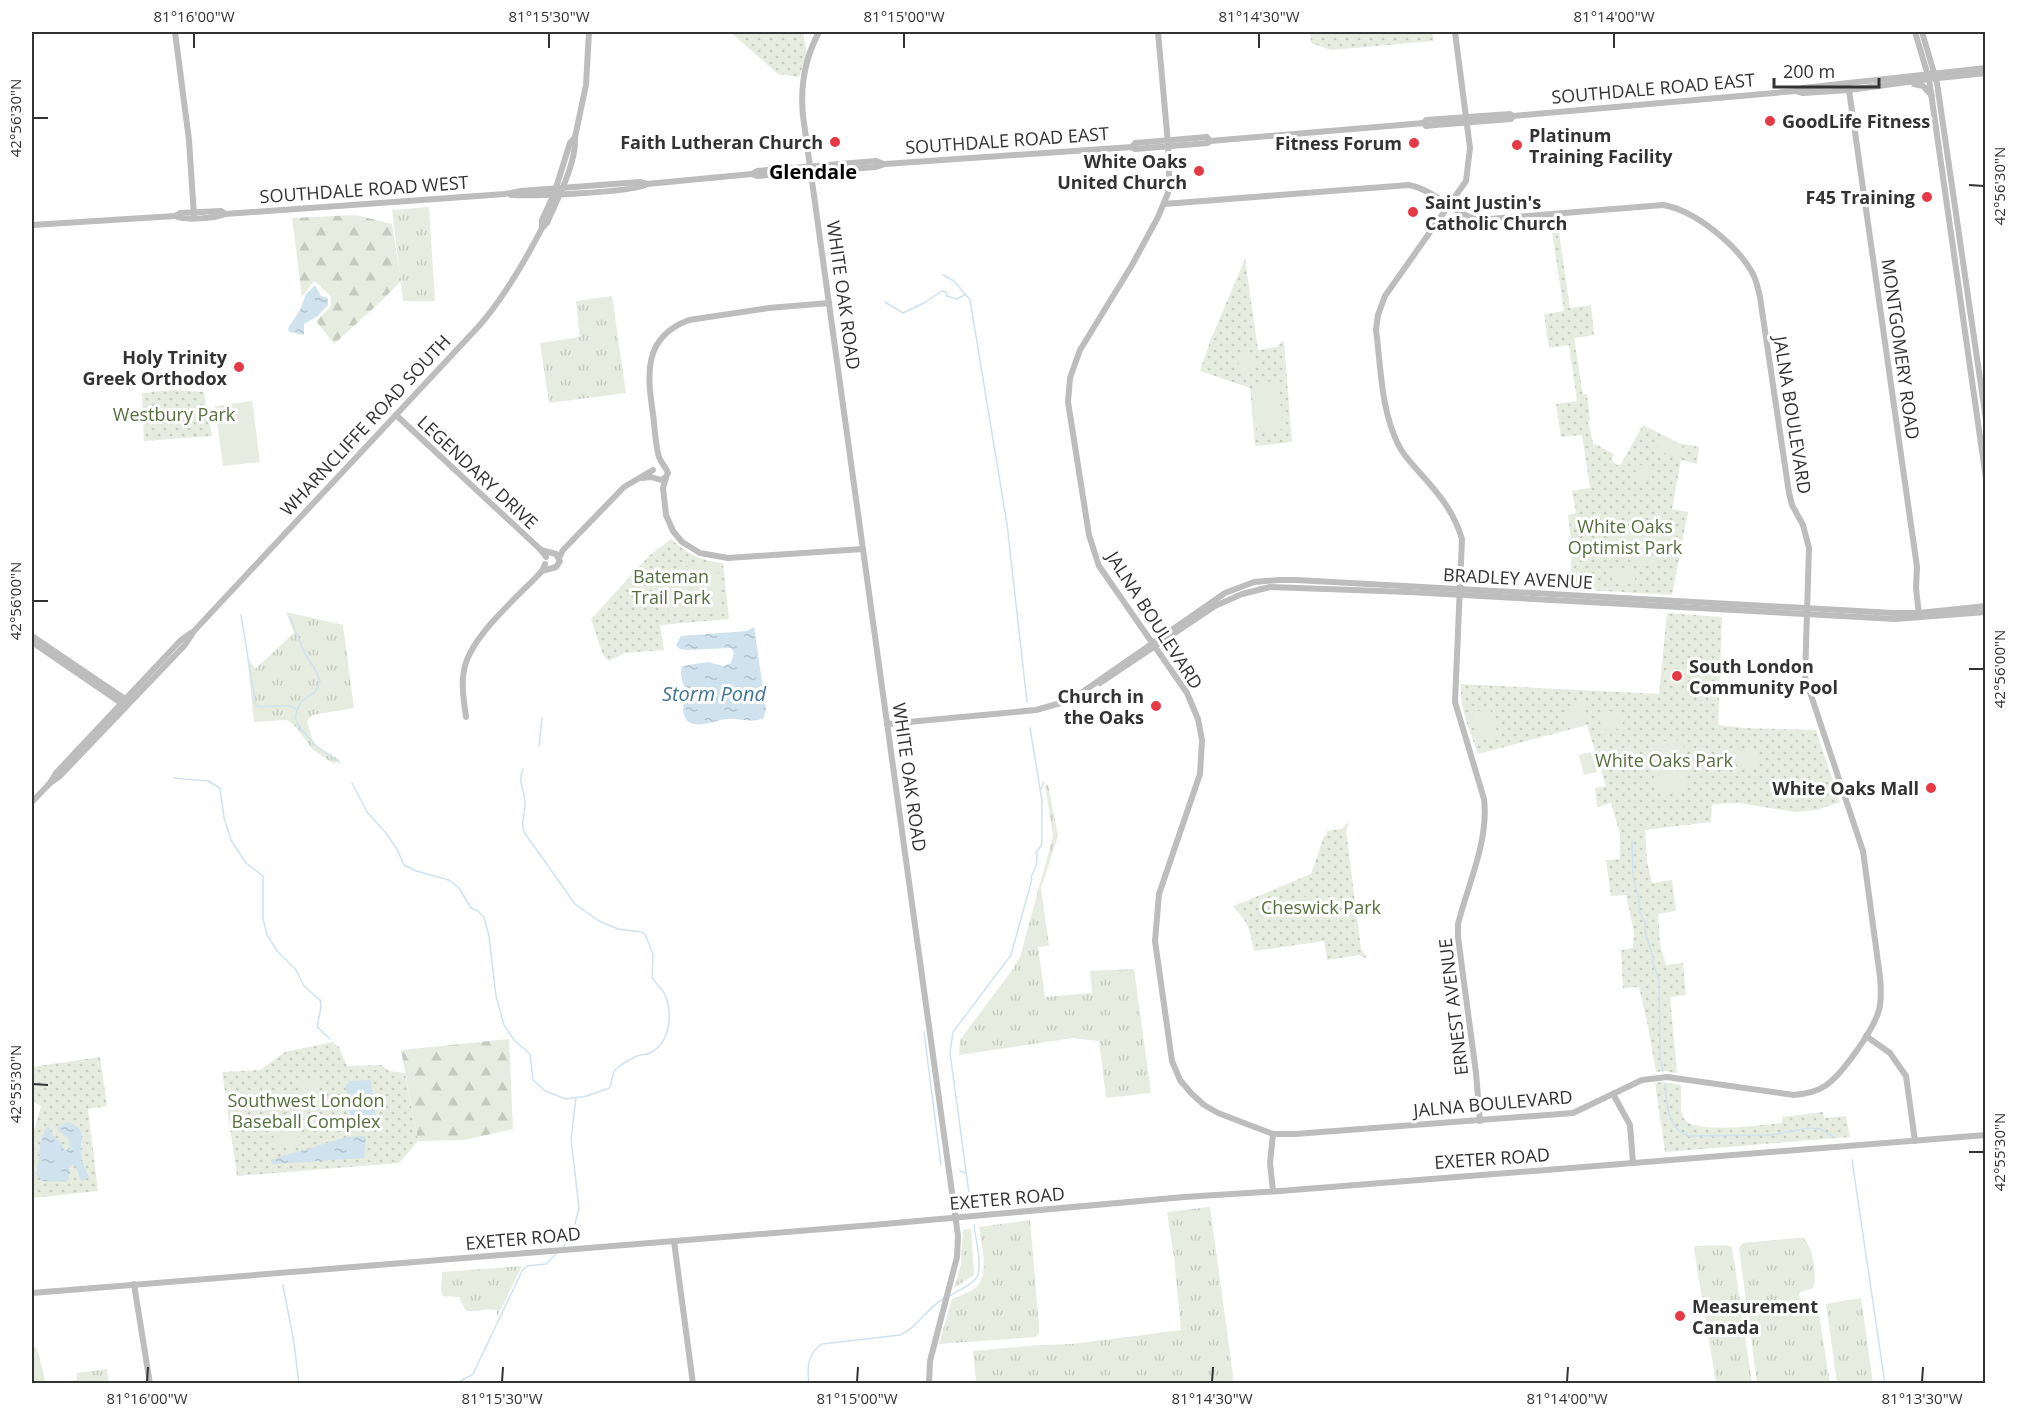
<svg xmlns="http://www.w3.org/2000/svg" width="2017" height="1415" font-family="'Open Sans',sans-serif">
<defs>
<pattern id="grass-tufts" width="24" height="20" patternUnits="userSpaceOnUse" patternTransform="scale(1.5)"><rect width="24" height="20" fill="#e6ecdf"/><path d="M3 7l-1-3M5 7V3M7 7l1-3M15 17l-1-3M17 17v-4M19 17l1-3" fill="none" stroke="#c6cbc0"/></pattern>
<pattern id="forest-firs" width="22" height="20" patternUnits="userSpaceOnUse" patternTransform="scale(1.5)"><rect width="22" height="20" fill="#e6ecdf"/><path d="M5 1l3.5 6h-7zM16 11l3.5 6h-7z" fill="#c6cbc0"/></pattern>
<pattern id="park-dots" width="8" height="8" patternUnits="userSpaceOnUse" patternTransform="scale(1.5)"><rect width="8" height="8" fill="#e6ecdf"/><path d="M2 2h.1M6 6h.1" fill="none" stroke="#c6cbc0" stroke-width="1.8" stroke-linecap="round"/></pattern>
<pattern id="water-ripples" width="26" height="14" patternUnits="userSpaceOnUse" patternTransform="scale(1.5)"><rect width="26" height="14" fill="#cfe2ee"/><path d="M2 4q2-2 4 0t4 0M15 11q2-2 4 0t4 0" fill="none" stroke="#b2c2cd"/></pattern>
</defs>
<rect width="100%" height="100%" fill="#fff"/>
<g fill="url(#grass-tufts)">
<path d="M429 207 435 301H403L392 210Z"/>
<path d="M612 296 626 393 549 403 540 343 580 337 576 301Z"/>
<path d="M286 612 343 625 354 708 313 715 307 721 314 745 340 760 334 764 312 749 296 727 287 720 254 722 247 656 255 669 294 633Z"/>
<path d="M1048 784 1058 836 1041 888 1049 946 1038 947 1045 997 1092 993 1090 971 1134 969 1151 1093 1106 1098 1099 1041 1073 1038 959 1055 960 1040 1013 969 1020 957 1053 836 1045 785Z"/>
<path d="M1210 1207 1234 1383H969L976 1381 973 1351 1041 1345 1072 1344 1181 1330 1174 1257 1167 1212Z"/>
<path d="M1030 1220 1039 1326V1333L1036 1337 939 1344 952 1299C959 1296 968 1293 975 1288 991 1276 981 1244 979 1227Z"/>
<path d="M971 1229 974 1275 954 1288 961 1264 963 1230Z"/>
<path d="M1797 1238H1803C1814 1247 1816 1273 1814 1287L1811 1289 1800 1292 1799 1296 1802 1301 1817 1302 1830 1383H1757L1739 1248 1743 1243Z"/>
<path d="M1726 1245 1732 1247 1752 1383H1716L1694 1249 1695 1246Z"/>
<path d="M522 1266 497 1317V1310C485 1307 476 1314 465 1310L459 1297 443 1296 441 1292 442 1272Z"/>
<path d="M1861 1298 1873 1383H1837L1826 1304Z"/>
<path d="M32 1345 37 1349 46 1383H34Z"/>
<path d="M107 1369 109 1383H52L77 1380V1373Z"/>
</g>
<g fill="url(#forest-firs)">
<path d="M356 215 392 224 401 281 377 305 334 344 316 321 331 306V296L314 281 302 297 292 218Z"/>
<path d="M509 1039 513 1129 464 1140 418 1141 401 1050Z"/>
</g>
<g fill="url(#park-dots)">
<path d="M730 32H803L807 55 799 77 778 74Z"/>
<path d="M1310 32H1432L1434 41 1331 50 1311 43Z"/>
<path d="M1550 219H1557L1570 308 1591 305 1594 335 1574 338 1583 395 1587 394 1590 420 1588 422 1593 443 1614 454 1611 460 1617 465 1621 464 1643 425 1679 443 1699 447 1697 464 1681 460 1672 509 1688 512 1672 595 1570 589 1572 548 1568 515 1576 513 1572 491 1590 488 1582 435 1561 437 1556 404 1577 401 1569 345 1549 348 1544 314 1564 311Z"/>
<path d="M1245 259 1258 350 1277 347 1282 341 1284 342 1292 442 1255 446 1250 388 1200 371 1211 339Z"/>
<path d="M173 390 204 392 212 436 144 441 142 393Z"/>
<path d="M671 539C687 554 701 561 723 563L729 619 660 625 664 650 625 653 609 661 603 655 591 619 649 556Z"/>
<path d="M1667 613 1722 617 1718 725 1745 728 1816 730 1840 802 1817 810 1795 812 1739 803 1712 804 1711 822 1645 830 1647 861 1652 883 1672 880 1676 911 1658 914 1660 944 1666 965 1683 963 1686 995 1670 997 1677 1073 1665 1071 1656 1072 1647 1021 1639 987 1623 988 1621 950 1633 948 1634 932 1626 895 1611 896 1606 860 1620 859V834L1611 803 1597 807 1595 788 1606 786 1587 725 1478 754C1470 731 1459 708 1461 684L1659 694Z"/>
<path d="M1347 823 1349 825 1346 830 1361 949 1366 957 1365 958 1359 955 1327 960 1324 941 1254 951C1251 933 1248 921 1234 908V906L1311 874 1324 836 1327 835V831L1342 829Z"/>
<path d="M333 1042 339 1047 347 1066 381 1065 389 1071 405 1073 418 1141 399 1163 237 1176 222 1072 260 1070 285 1052Z"/>
<path d="M100 1057 107 1106 88 1109 98 1191 32 1198V1138L41 1106 32 1101V1067Z"/>
<path d="M1661 1082 1681 1085C1682 1094 1679 1108 1683 1117 1691 1136 1764 1124 1782 1123V1117L1823 1112 1824 1118 1846 1116 1850 1137 1665 1152 1655 1083Z"/>
</g>
<g fill="#e6ecdf">
<path d="M1242 350H1248L1254 358 1255 369 1254 372 1242 373 1236 356Z"/>
<path d="M1278 380 1283 429 1257 432 1253 384Z"/>
<path d="M252 401 260 462 223 466 215 406Z"/>
<path d="M1663 437 1684 448 1677 460 1657 449Z"/>
<path d="M1641 465 1650 468 1652 479 1641 482 1638 481 1635 469Z"/>
<path d="M1617 526 1667 535 1662 566 1612 557Z"/>
<path d="M699 562 717 566 722 604 719 610 669 614 665 586 675 571Z"/>
<path d="M1613 568 1635 570V582L1612 579Z"/>
<path d="M1582 703 1586 705 1585 722 1580 726H1572L1565 719 1566 708Z"/>
<path d="M1490 708 1498 735 1479 741 1471 713Z"/>
<path d="M1600 711H1611L1622 717 1623 728 1601 730Z"/>
<path d="M1683 740 1687 792 1655 794 1652 742Z"/>
<path d="M1750 747 1756 750 1759 763 1754 769 1744 770 1736 764V752Z"/>
<path d="M1591 752 1597 772 1584 775 1579 755Z"/>
<path d="M1312 896 1315 919 1296 921 1293 898Z"/>
<path d="M307 1079H315L318 1082 319 1097 316 1100 300 1095 298 1091 300 1082Z"/>
<path d="M281 1124C294 1125 302 1131 296 1144L280 1148 275 1145 273 1132Z"/>
</g>
<g fill="url(#water-ripples)">
<path d="M315 285 321 296 328 298V305L318 316 304 324V335L289 332 288 328 300 310 306 294Z"/>
<path d="M754 627 766 709 764 718C751 724 739 717 726 719 712 721 686 734 683 711 682 705 687 700 686 693 684 682 679 679 682 666L708 662 723 666 731 663 734 653 731 648 686 650 680 649 676 645 681 636 747 631Z"/>
<path d="M369 1080 371 1081 377 1126 375 1129 355 1131 352 1129 346 1085 350 1081Z"/>
<path d="M68 1122C87 1129 80 1136 81 1153 81 1161 86 1168 88 1176L86 1180H80L76 1166 72 1165 69 1168V1179L66 1182 42 1181 36 1174C42 1156 36 1146 47 1127L50 1128 52 1135 61 1143 64 1150H68L70 1148 68 1137 59 1132 58 1128Z"/>
<path d="M364 1136 366 1138 364 1158 272 1164 271 1160 280 1157 347 1137Z"/>
</g>
<g fill="none" stroke-linecap="round" stroke-linejoin="round">
<g stroke="#cfe2ee" stroke-width="1.5">
<path d="M943 275 954 281 970 300 1007 524 1027 702"/>
<path d="M885 302 903 313 924 303 942 291 946 292 947 296 957 299 966 294"/>
<path d="M241 615 256 706C268 709 286 702 296 709"/>
<path d="M290 617 304 652 316 671 320 681 315 692C302 700 299 701 295 718L300 728 315 745 340 763"/>
<path d="M539 746 542 718"/>
<path d="M173 778 208 781 220 788 224 818 231 840 246 863 263 876V919L267 935 278 952 296 970 304 986 320 1000 321 1007 317 1027 330 1039"/>
<path d="M352 783 367 812 386 833 397 849 404 865 416 871 449 880 459 888 471 908 478 911 484 917 489 936 496 996 504 1025 514 1040 530 1054 533 1080 545 1091 566 1099 587 1096 609 1088C614 1082 610 1073 617 1068 622 1064 631 1059 637 1056 641 1054 646 1055 650 1053 670 1043 673 1014 665 995 662 988 655 983 652 977L653 954 645 934 642 932 618 929 599 921 575 904 524 832C520 821 526 814 525 803 525 788 517 785 523 769"/>
<path d="M1041 789 1044 782"/>
<path d="M1632 842 1633 877 1639 899V911L1645 922V932L1653 957V964L1659 979 1660 1055 1663 1072"/>
<path d="M924 1032 941 1165"/>
<path d="M1665 1083C1667 1102 1666 1128 1688 1136L1770 1135 1809 1128 1820 1129 1834 1137"/>
<path d="M1852 1160 1885 1384"/>
<path d="M960 1171 966 1173"/>
<path d="M971 1208 950 1053 953 1032 1011 955 1032 879 1031 877C1035 869 1039 861 1036 852L1041 846 1042 841V801L1030 728"/>
<path d="M563 1247 568 1241 574 1228 579 1208 571 1139 576 1098"/>
<path d="M283 1285 294 1343 299 1384"/>
<path d="M950 1296C958 1290 971 1286 977 1277 983 1266 975 1237 974 1225"/>
<path d="M32 1383V1384"/>
<path d="M455 1384 473 1374 522 1271 527 1266 546 1264 557 1253"/>
<path d="M809 1384C807 1367 807 1354 822 1344L900 1335C917 1328 926 1309 943 1299"/>
</g>
<g stroke="#bdbdbd" stroke-width="6">
<path d="M175 32 189 140 194 216"/>
<path d="M819 32C805 58 800 86 803 116L958 1236 957 1257 930 1361 929 1384"/>
<path d="M1158 32 1168 144 1169 174 1168 193 1158 217 1132 265 1080 350 1070 378 1068 402 1089 535 1099 566 1187 693 1198 719 1202 740 1200 774 1159 894 1155 941 1172 1061 1180 1080 1191 1093 1204 1105 1218 1113 1273 1134H1295L1573 1113 1642 1080 1667 1077 1794 1095C1805 1094 1816 1092 1825 1086 1842 1075 1874 1029 1879 1010 1882 999 1881 988 1880 977L1863 851 1805 677 1809 548 1803 525 1792 505 1789 493 1760 297C1758 289 1757 282 1753 274 1738 246 1695 210 1663 205L1478 220C1452 213 1435 190 1409 185L1164 204"/>
<path d="M1455 32 1470 148 1466 181 1385 296 1378 315 1376 330C1381 368 1381 410 1398 444 1403 455 1412 464 1420 473 1439 494 1454 512 1462 539L1455 702 1484 799C1489 841 1468 884 1458 924V937L1476 1073 1480 1121"/>
<path d="M1915 32 1929 79 1986 479"/>
<path d="M1922 32 1937 83 1986 420"/>
<path d="M1848 83 1917 567 1916 588 1919 615"/>
<path d="M1914 84 1923 86 1932 96"/>
<path d="M1796 91 1803 88 1986 68"/>
<path d="M1424 123 1426 120 1510 114 1513 116"/>
<path d="M1132 147 1135 143 1207 137 1210 141"/>
<path d="M752 174 757 176 768 175 876 167 885 164 1132 147 1135 149 1208 143 1210 141 1424 123 1426 126 1435 125 1511 119 1513 116 1796 91 1803 93 1849 90 1929 79 1986 73"/>
<path d="M511 195C531 196 633 193 647 184"/>
<path d="M175 216C184 221 216 218 225 214L505 194 521 191 640 182 647 184 752 174 757 171 876 161 884 164"/>
<path d="M32 225 175 216 180 213 221 211 225 214"/>
<path d="M542 228V220L554 194 570 143 575 137"/>
<path d="M396 415 541 550 546 557"/>
<path d="M642 478 651 477 661 480 666 477 668 473C666 467 661 463 659 457 655 444 655 428 653 414 647 374 643 337 689 320L769 308 829 303"/>
<path d="M666 478 663 488 666 515 673 531 682 542 700 553 728 558 863 549"/>
<path d="M541 550 556 554 560 561 556 567 542 571"/>
<path d="M559 558 563 550 624 487 653 470"/>
<path d="M32 636 125 699"/>
<path d="M32 642 121 703"/>
<path d="M1100 683 1215 606 1242 594 1270 587 1409 592 1895 619 1986 612"/>
<path d="M466 717C464 701 461 686 464 670 470 636 519 596 542 571L545 564"/>
<path d="M887 724 1036 710 1061 703 1081 693 1225 593 1254 582 1279 580H1296L1894 613H1919L1986 606"/>
<path d="M50 783 60 776 185 645 194 631 479 326C505 296 524 263 542 228L547 223C557 200 577 162 575 137L586 85 589 32"/>
<path d="M32 802 50 783 56 773 180 641 191 633"/>
<path d="M1866 1036 1890 1053 1906 1076 1915 1141"/>
<path d="M1613 1094 1630 1125 1633 1163"/>
<path d="M1273 1134 1270 1163 1273 1191"/>
<path d="M674 1241 693 1384"/>
<path d="M134 1284 150 1384"/>
<path d="M32 1293 873 1225 1184 1197 1280 1191 1986 1135"/>
</g>
</g>
<path fill="none" stroke="#333" stroke-width="2" d="M194 48V33M549 48V33M904 48V33M1259 48V33M1614 48V33M33 118H48M1969 185 1984 186M33 601H48M1969 669H1984M33 1084 48 1085M1969 1152H1984M147 1382 148 1367M502 1382 503 1367M857 1382 858 1367M1212 1382 1213 1367M1567 1382 1568 1367M1922 1382 1923 1367"/>
<g fill="#e63946" stroke="#fff" stroke-width="2">
<circle cx="1770" cy="121" r="6"/>
<circle cx="835" cy="142" r="6"/>
<circle cx="1414" cy="143" r="6"/>
<circle cx="1517" cy="145" r="6"/>
<circle cx="1199" cy="171" r="6"/>
<circle cx="1927" cy="197" r="6"/>
<circle cx="1413" cy="212" r="6"/>
<circle cx="239" cy="367" r="6"/>
<circle cx="1677" cy="676" r="6"/>
<circle cx="1156" cy="706" r="6"/>
<circle cx="1931" cy="788" r="6"/>
<circle cx="1680" cy="1316" r="6"/>
</g>
<g text-anchor="middle" dominant-baseline="central" stroke-width="6" stroke-linejoin="round" paint-order="stroke">
<g font-size="18" fill="#333" stroke="#fff">
<text transform="translate(1653 88) rotate(-5)">SOUTHDALE ROAD EAST</text>
<text transform="translate(1007 140) rotate(-4)">SOUTHDALE ROAD EAST</text>
<text transform="translate(364 189) rotate(-4)">SOUTHDALE ROAD WEST</text>
<text transform="translate(844 295) rotate(82)">WHITE OAK ROAD</text>
<text transform="translate(1901 349) rotate(82)">MONTGOMERY ROAD</text>
<text transform="translate(1793 415) rotate(81)">JALNA BOULEVARD</text>
<text transform="translate(365 425) rotate(-47)">WHARNCLIFFE ROAD SOUTH</text>
<text transform="translate(478 472) rotate(43)">LEGENDARY DRIVE</text>
<text transform="translate(1518 578) rotate(3)">BRADLEY AVENUE</text>
<text transform="translate(1155 620) rotate(57)">JALNA BOULEVARD</text>
<text transform="translate(910 777) rotate(82)">WHITE OAK ROAD</text>
<text transform="translate(1453 1007) rotate(-97)">ERNEST AVENUE</text>
<text transform="translate(1493 1103) rotate(-5)">JALNA BOULEVARD</text>
<text transform="translate(1492 1158) rotate(-4)">EXETER ROAD</text>
<text transform="translate(1007 1198) rotate(-5)">EXETER ROAD</text>
<text transform="translate(523 1238) rotate(-5)">EXETER ROAD</text>
</g>
<g font-size="18" font-weight="bold" fill="#333" stroke="#fff" text-anchor="end">
<text x="1782" y="121" text-anchor="start">GoodLife Fitness</text>
<text x="1529" y="135" text-anchor="start">Platinum<tspan x="1529" dy="21">Training Facility</tspan></text>
<text x="823" y="142">Faith Lutheran Church</text>
<text x="1402" y="143">Fitness Forum</text>
<text x="1187" y="161">White Oaks<tspan x="1187" dy="21">United Church</tspan></text>
<text x="1915" y="197">F45 Training</text>
<text x="1425" y="202" text-anchor="start">Saint Justin's<tspan x="1425" dy="21">Catholic Church</tspan></text>
<text x="227" y="357">Holy Trinity<tspan x="227" dy="21">Greek Orthodox</tspan></text>
<text x="1689" y="666" text-anchor="start">South London<tspan x="1689" dy="21">Community Pool</tspan></text>
<text x="1144" y="696">Church in<tspan x="1144" dy="21">the Oaks</tspan></text>
<text x="1919" y="788">White Oaks Mall</text>
<text x="1692" y="1306" text-anchor="start">Measurement<tspan x="1692" dy="21">Canada</tspan></text>
</g>
<g font-size="18" fill="#56703f" stroke="#fff">
<text x="174" y="414">Westbury Park</text>
<text x="1625" y="526">White Oaks<tspan x="1625" dy="21">Optimist Park</tspan></text>
<text x="671" y="576">Bateman<tspan x="671" dy="21">Trail Park</tspan></text>
<text x="1664" y="760">White Oaks Park</text>
<text x="1321" y="907">Cheswick Park</text>
<text x="306" y="1100">Southwest London<tspan x="306" dy="21">Baseball Complex</tspan></text>
</g>
<g font-size="20" font-weight="bold" fill="#000" stroke="#fff">
<text x="813" y="171">Glendale</text>
</g>
<g font-size="20" font-style="italic" fill="#3f7597" stroke="#fff">
<text x="714" y="693">Storm Pond</text>
</g>
</g>
<rect width="2017" height="1415" fill="none" stroke="#ffffff" stroke-width="66"/>
<path d="M1774 78v9h105v-9" fill="none" stroke="#333333" stroke-width="3"/>
<text x="1783" y="78" font-size="18" fill="#333333" stroke="#ffffff" stroke-width="4.5" paint-order="stroke">200 m</text>
<rect x="33" y="33" width="1951" height="1349" fill="none" stroke="#333" stroke-width="2"/>
<g font-size="15" text-anchor="middle" fill="#333">
<text x="194" y="22">81°16'00"W</text>
<text x="549" y="22">81°15'30"W</text>
<text x="904" y="22">81°15'00"W</text>
<text x="1259" y="22">81°14'30"W</text>
<text x="1614" y="22">81°14'00"W</text>
<text transform="translate(16 118) rotate(-90)" y="5">42°56'30"N</text>
<text transform="translate(2000 186) rotate(-90)" y="5">42°56'30"N</text>
<text transform="translate(16 601) rotate(-90)" y="5">42°56'00"N</text>
<text transform="translate(2000 669) rotate(-90)" y="5">42°56'00"N</text>
<text transform="translate(16 1084) rotate(-90)" y="5">42°55'30"N</text>
<text transform="translate(2000 1152) rotate(-90)" y="5">42°55'30"N</text>
<text x="147" y="1404">81°16'00"W</text>
<text x="502" y="1404">81°15'30"W</text>
<text x="857" y="1404">81°15'00"W</text>
<text x="1212" y="1404">81°14'30"W</text>
<text x="1567" y="1404">81°14'00"W</text>
<text x="1922" y="1404">81°13'30"W</text>
</g>
</svg>
